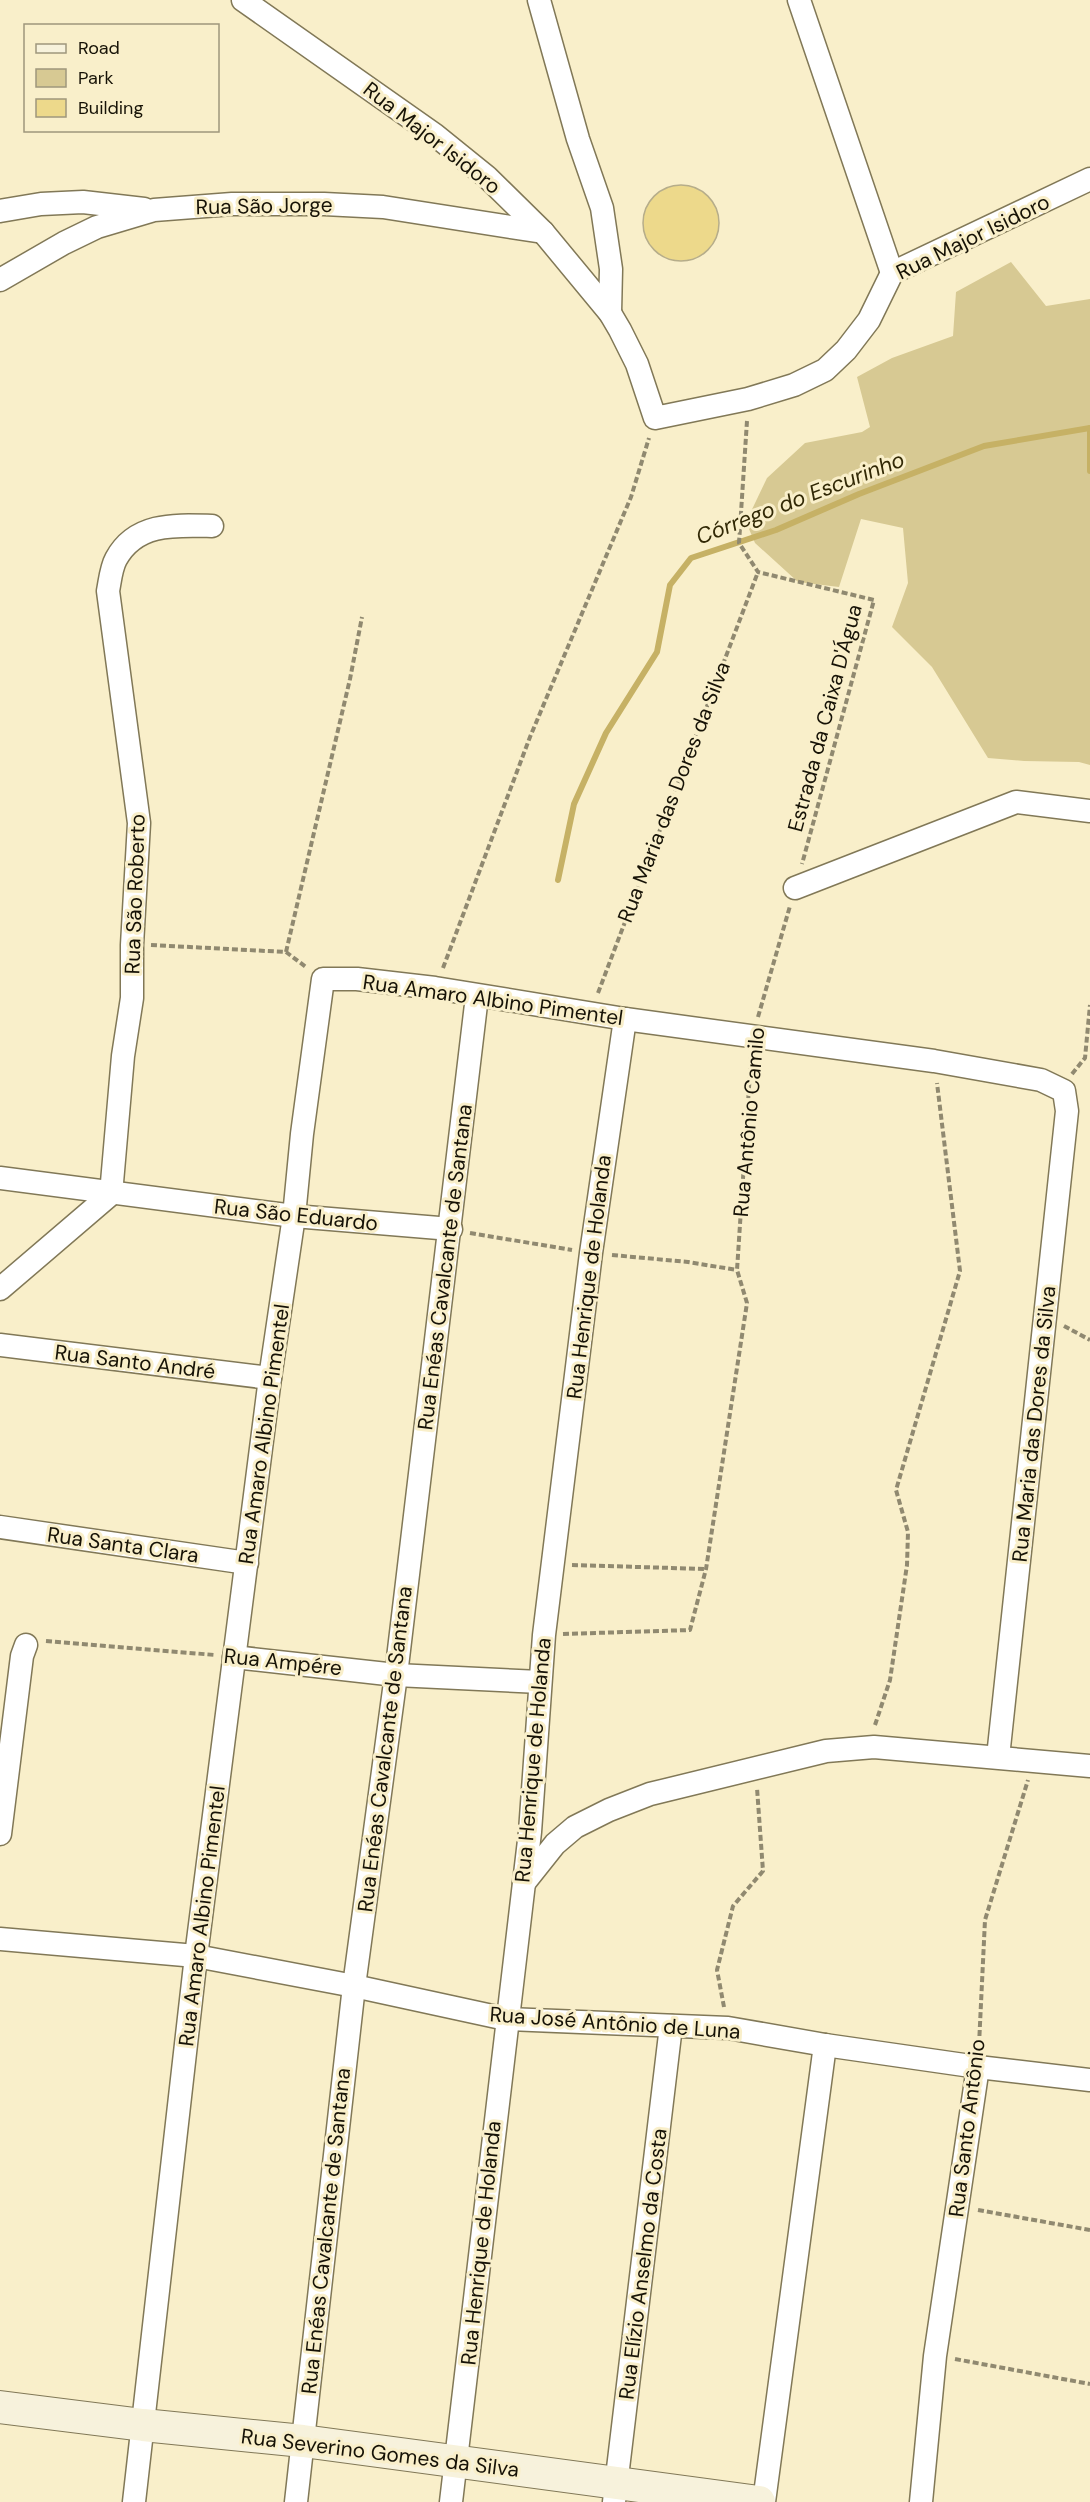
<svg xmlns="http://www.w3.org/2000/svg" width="1090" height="2502" font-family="'DM Sans',sans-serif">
<rect width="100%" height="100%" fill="#f9efca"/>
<path fill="#d7c993" d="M1011 262 1046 306 1090 299V765L1079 762 1024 761 988 758 932 667 892 627 908 583 903 528 861 519 839 587 798 582 755 543 746 522 767 478 805 443 862 432 870 427 857 377 892 358 953 336 956 292Z"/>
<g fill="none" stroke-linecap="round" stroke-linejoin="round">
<g stroke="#c6b165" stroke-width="6">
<path d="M1090 428V471"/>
<path d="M558 880 574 804 606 733 657 652 670 585 691 558 776 530 859 494 984 446 1090 428"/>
</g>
</g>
<circle fill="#edd98b" stroke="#b6ad8a" stroke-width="1.5" cx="681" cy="223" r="38"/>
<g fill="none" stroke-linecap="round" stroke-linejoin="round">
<defs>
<g id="street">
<path d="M243 0 435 135 487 177 543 232 610 313 620 330 637 364 655 418 748 399 794 385 825 370 846 350 869 320 892 273 1090 179"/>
<path d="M539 0 578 139 602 208 611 269 610 313"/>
<path d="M799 0 892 273"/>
<path d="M0 211 41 204 83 202 144 209"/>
<path d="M0 280 64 243 97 227 154 210 232 204H324L383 207 543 232"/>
<path d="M795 888 1016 802 1090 811"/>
<path d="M0 1178 294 1216 451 1229"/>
<path d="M0 1289 111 1194 123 1056 132 998V945L139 823 108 591C110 581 111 568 116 559 136 522 176 525 212 526"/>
<path d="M0 1345 270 1378"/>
<path d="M0 1527 247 1563"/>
<path d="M234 1657 396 1675 540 1682"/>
<path d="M0 1834 22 1656 26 1645"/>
<path d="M524 1883 555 1844 575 1827 609 1810 650 1794 826 1751 874 1747 1090 1766"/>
<path d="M0 1939 196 1956 354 1986 506 2019 728 2028 825 2045 978 2067 1090 2080"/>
<path d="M134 2502 196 1956 270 1378 294 1216 302 1134 323 979H357L435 988 625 1019 934 1061 1041 1080 1064 1091 1067 1111 998 1757"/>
<path d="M296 2502 354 1986 396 1675 477 996"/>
<path d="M451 2502 530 1832 544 1635 591 1253 625 1019"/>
<path d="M614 2502 671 2026"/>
<path d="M764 2502 825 2045"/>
<path d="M921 2502 935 2356 978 2067"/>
</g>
<path id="secondary" d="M0 2407 143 2425 303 2441 759 2502"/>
</defs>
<use href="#street" stroke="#817857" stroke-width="25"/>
<use href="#secondary" stroke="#817857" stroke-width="34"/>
<g stroke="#908970" stroke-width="4" stroke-dasharray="6 3" stroke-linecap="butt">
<path d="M747 421 739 543 758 572 874 600 802 864"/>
<path d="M151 945 286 952 306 967"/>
<path d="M286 952 350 679 362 617"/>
<path d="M443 968 530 737 631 497 649 438"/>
<path d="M598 993 758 572"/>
<path d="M758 1017 790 906"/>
<path d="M1072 1074 1085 1058 1090 1005"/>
<path d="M470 1233 572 1250"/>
<path d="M612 1255 688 1262 737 1270"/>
<path d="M1064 1326 1090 1340"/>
<path d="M572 1565 706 1569"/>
<path d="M563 1634 690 1630 706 1569 747 1303 737 1270 751 1057"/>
<path d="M46 1641 215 1655"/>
<path d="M875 1725 890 1680 907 1565 908 1532 896 1490 960 1271 937 1083"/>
<path d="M724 2007 717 1970 733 1906 763 1871 757 1788"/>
<path d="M979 2045 985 1920 1028 1780"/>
<path d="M978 2210 1090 2230"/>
<path d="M955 2359 1090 2384"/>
</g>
<use href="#street" stroke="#fff" stroke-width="22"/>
<use href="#secondary" stroke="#f7f2dc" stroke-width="32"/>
</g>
<g text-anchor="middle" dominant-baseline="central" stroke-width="6" stroke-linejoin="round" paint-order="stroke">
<g font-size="21" fill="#161206" stroke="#f9efca">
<text transform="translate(432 138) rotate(38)">Rua Major Isidoro</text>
<text transform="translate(264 206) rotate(-1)">Rua São Jorge</text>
<text transform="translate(973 237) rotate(-26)">Rua Major Isidoro</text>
<text transform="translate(825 718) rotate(-75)">Estrada da Caixa D'Água</text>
<text transform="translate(674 792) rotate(-69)">Rua Maria das Dores da Silva</text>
<text transform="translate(135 894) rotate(-88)">Rua São Roberto</text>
<text transform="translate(493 1000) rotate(8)">Rua Amaro Albino Pimentel</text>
<text transform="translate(749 1122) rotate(-85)">Rua Antônio Camilo</text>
<text transform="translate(296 1215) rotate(6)">Rua São Eduardo</text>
<text transform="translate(445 1267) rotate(-83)">Rua Enéas Cavalcante de Santana</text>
<text transform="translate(589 1277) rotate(-83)">Rua Henrique de Holanda</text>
<text transform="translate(135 1362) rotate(7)">Rua Santo André</text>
<text transform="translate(1034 1424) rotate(-84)">Rua Maria das Dores da Silva</text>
<text transform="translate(264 1434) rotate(-82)">Rua Amaro Albino Pimentel</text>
<text transform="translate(123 1545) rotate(8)">Rua Santa Clara</text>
<text transform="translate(283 1662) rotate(6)">Rua Ampére</text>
<text transform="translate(385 1749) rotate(-83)">Rua Enéas Cavalcante de Santana</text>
<text transform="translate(533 1760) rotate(-85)">Rua Henrique de Holanda</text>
<text transform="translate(202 1916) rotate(-83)">Rua Amaro Albino Pimentel</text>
<text transform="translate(615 2023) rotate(4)">Rua José Antônio de Luna</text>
<text transform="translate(967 2128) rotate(-83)">Rua Santo Antônio</text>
<text transform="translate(326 2231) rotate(-84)">Rua Enéas Cavalcante de Santana</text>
<text transform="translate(481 2243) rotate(-84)">Rua Henrique de Holanda</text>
<text transform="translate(643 2264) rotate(-83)">Rua Elízio Anselmo da Costa</text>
<text transform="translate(380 2453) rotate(7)">Rua Severino Gomes da Silva</text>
</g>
<g font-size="22" font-style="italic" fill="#322906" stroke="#f9efca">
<text transform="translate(800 498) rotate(-21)">Córrego do Escurinho</text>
</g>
</g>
<rect x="24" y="24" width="195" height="108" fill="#f9efca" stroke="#9e977c" stroke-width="1.5"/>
<rect x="36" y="44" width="30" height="9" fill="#f7f2dc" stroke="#9e977c" stroke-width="1.5"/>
<text x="78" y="54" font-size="18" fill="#161206">Road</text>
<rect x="36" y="69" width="30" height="18" fill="#d7c993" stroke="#9e977c" stroke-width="1.5"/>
<text x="78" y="84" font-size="18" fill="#161206">Park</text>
<rect x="36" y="99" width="30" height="18" fill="#edd98b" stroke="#9e977c" stroke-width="1.5"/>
<text x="78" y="114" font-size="18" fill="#161206">Building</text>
</svg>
